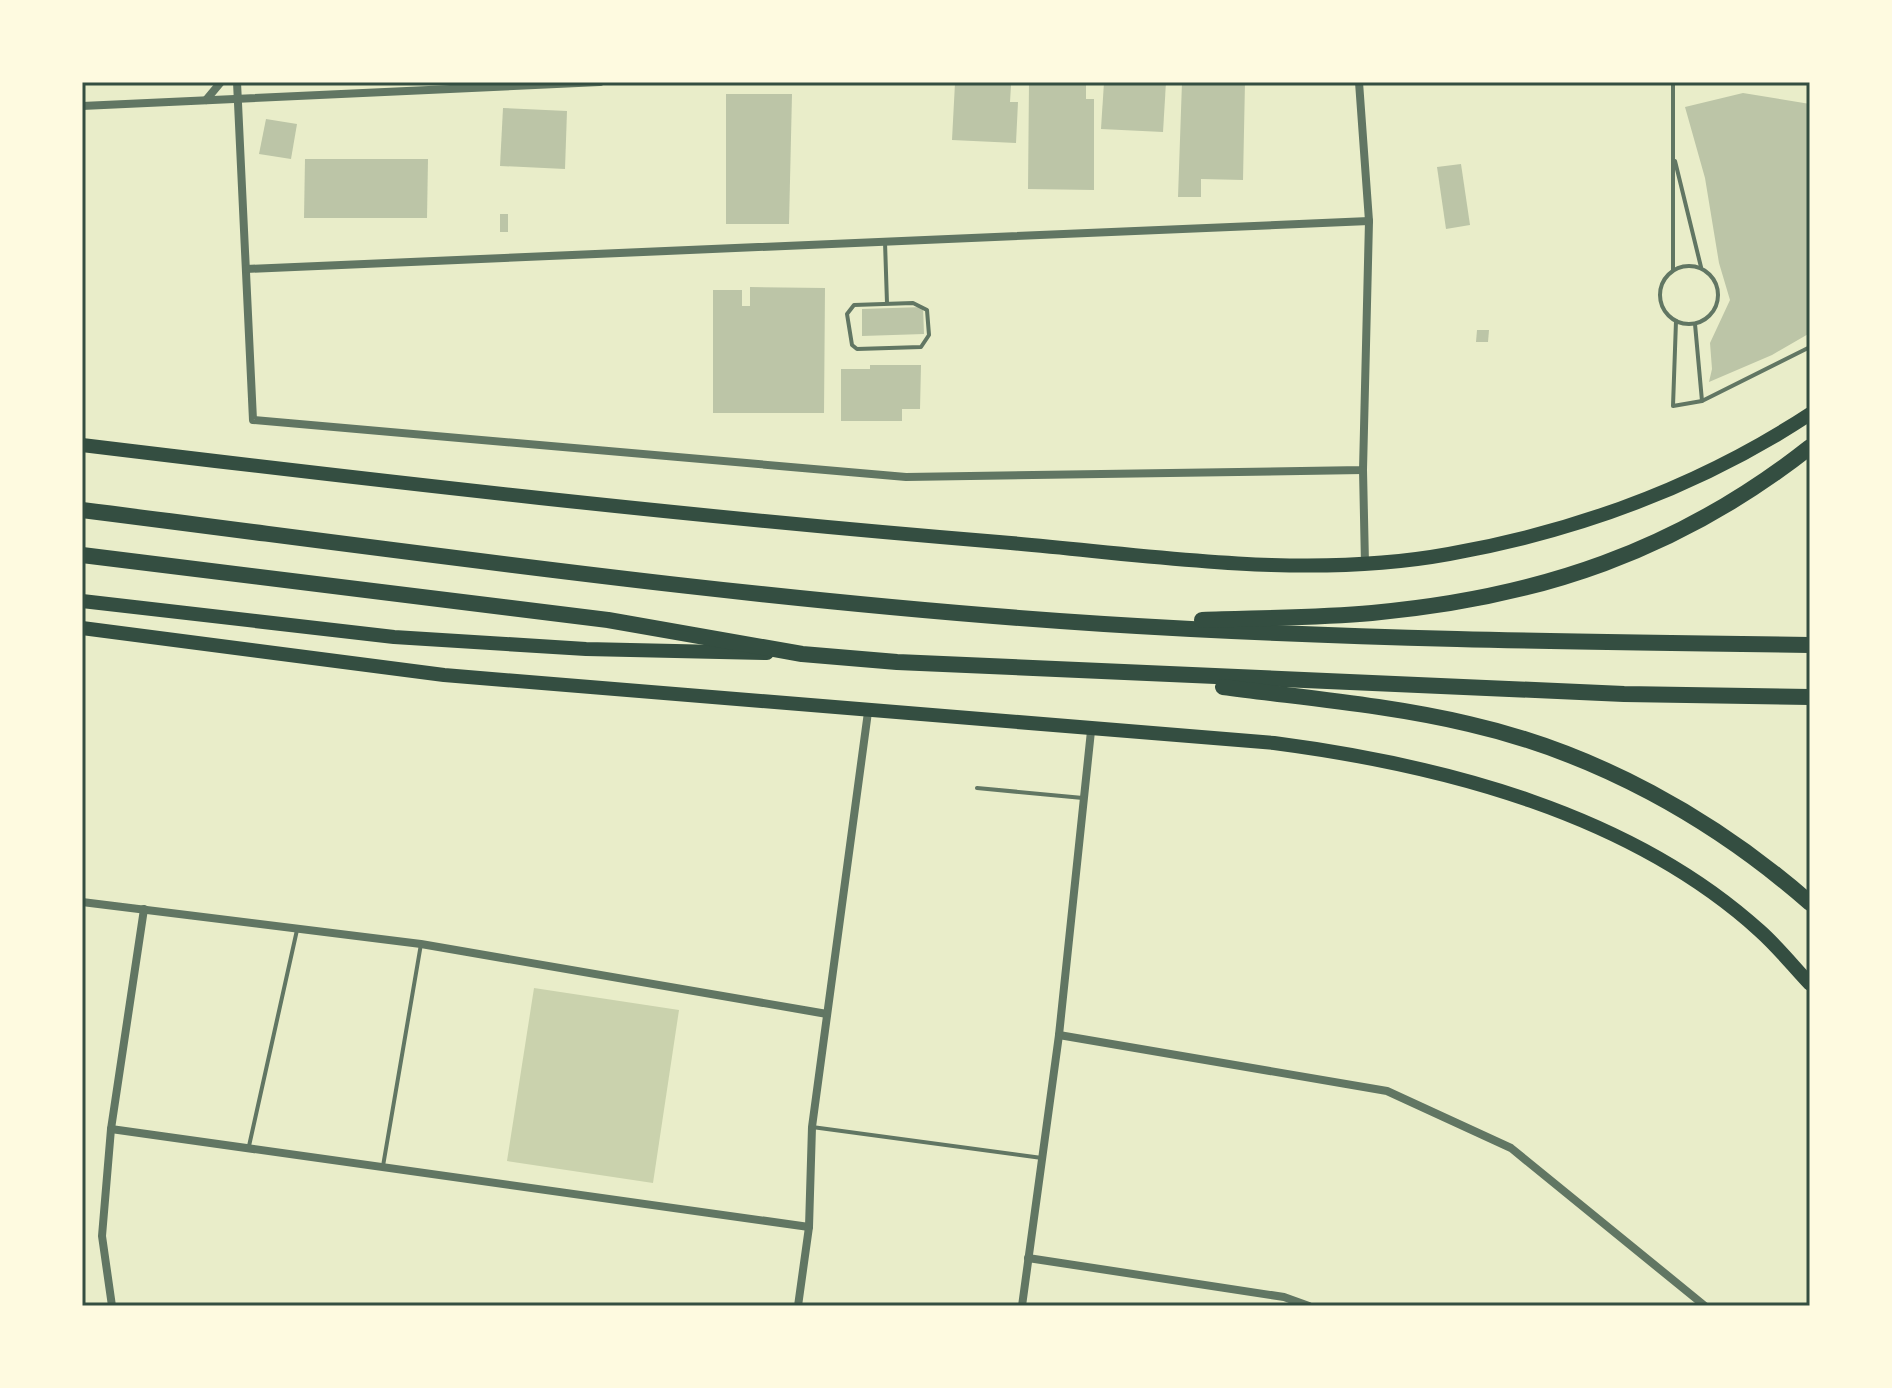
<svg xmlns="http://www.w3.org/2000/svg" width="1892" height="1388" font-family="'Roboto Condensed',sans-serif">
<rect width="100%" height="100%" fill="#e9edc9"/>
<path fill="#cad2ad" d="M534 988 679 1010 653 1183 507 1161Z"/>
<g fill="#bcc5a7">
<path d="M1029 82H1086V99H1094V190L1028 189Z"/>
<path d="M1104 82H1166L1163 132 1101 129Z"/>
<path d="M1182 82H1245L1243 180 1201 179V197H1178Z"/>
<path d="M955 83 1011 85 1010 102H1018L1016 143 952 140Z"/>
<path d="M1743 93 1810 104V333L1772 355 1709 382 1712 369 1710 343 1730 300 1719 263 1705 178 1685 107Z"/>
<path d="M726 94H792L789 224H726Z"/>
<path d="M503 108 567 111 565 169 500 166Z"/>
<path d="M266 119 297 124 291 159 259 154Z"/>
<path d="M305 159H428L427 218H304Z"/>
<path d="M1461 164 1470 225 1446 229 1437 167Z"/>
<rect x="500" y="214" width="8" height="18"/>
<path d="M750 287 825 288 824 413H713V290H742V306H750Z"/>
<path d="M923 307 924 334 862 336V309Z"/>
<path d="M1477 330H1489L1488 342H1476Z"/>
<path d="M870 365H921L920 409H902V421H841V369H870Z"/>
</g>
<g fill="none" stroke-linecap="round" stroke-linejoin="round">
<g stroke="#617663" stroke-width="4">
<path d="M1675 161 1701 267"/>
<path d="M885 242 887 303"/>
<circle cx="1689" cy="295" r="29"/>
<path d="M1673 270V82"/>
<path d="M913 303 927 310 929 335 921 347 857 349 852 345 847 314 854 305Z"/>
<path d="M1676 321 1673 406 1702 401 1810 347"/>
<path d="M1695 324 1702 401"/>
<path d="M977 788 1083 798"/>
<path d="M812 1127 1042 1158"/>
<path d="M249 1146 297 930"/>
<path d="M383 1166 421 944"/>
</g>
<g stroke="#617663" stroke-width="8">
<path d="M237 82 253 420 906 477 1363 470 1369 221 1359 82"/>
<path d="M206 100 221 82"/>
<path d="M82 106 600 82"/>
<path d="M246 269 1369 221"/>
<path d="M1363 470 1365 564"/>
<path d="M82 902 421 944 827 1014"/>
<path d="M1059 1035 1387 1091 1511 1148 1705 1306"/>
<path d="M111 1129 809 1227"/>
<path d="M1028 1258 1284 1297 1309 1306"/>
<path d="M112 1306 102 1236 111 1129 144 909"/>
<path d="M798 1306 809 1227 812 1127 868 712"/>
<path d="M1022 1306 1059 1035 1091 731"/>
</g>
<g stroke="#344e41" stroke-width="14">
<path d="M82 445C387 482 692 517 999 542 1146 554 1301 581 1449 554 1578 531 1700 486 1810 414"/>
<path d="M82 601 394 637 586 649 767 653"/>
<path d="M82 628 444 675 1274 743C1442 765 1630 813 1760 931 1778 947 1793 966 1810 984"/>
</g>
<g stroke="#344e41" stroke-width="16">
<path d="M82 510C422 553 762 602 1104 624 1340 639 1574 642 1810 645"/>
<path d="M82 555 608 620 802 654 897 662 1624 694 1810 697"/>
<path d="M1202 620C1258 618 1316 618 1372 613 1538 598 1678 551 1810 447"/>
<path d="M1223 687C1305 698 1389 705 1469 724 1596 753 1713 818 1810 903"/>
</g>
</g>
<rect width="1892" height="1388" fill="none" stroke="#fefae0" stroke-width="168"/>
<rect x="84" y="84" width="1724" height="1220" fill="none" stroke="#344e41" stroke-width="3"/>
</svg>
